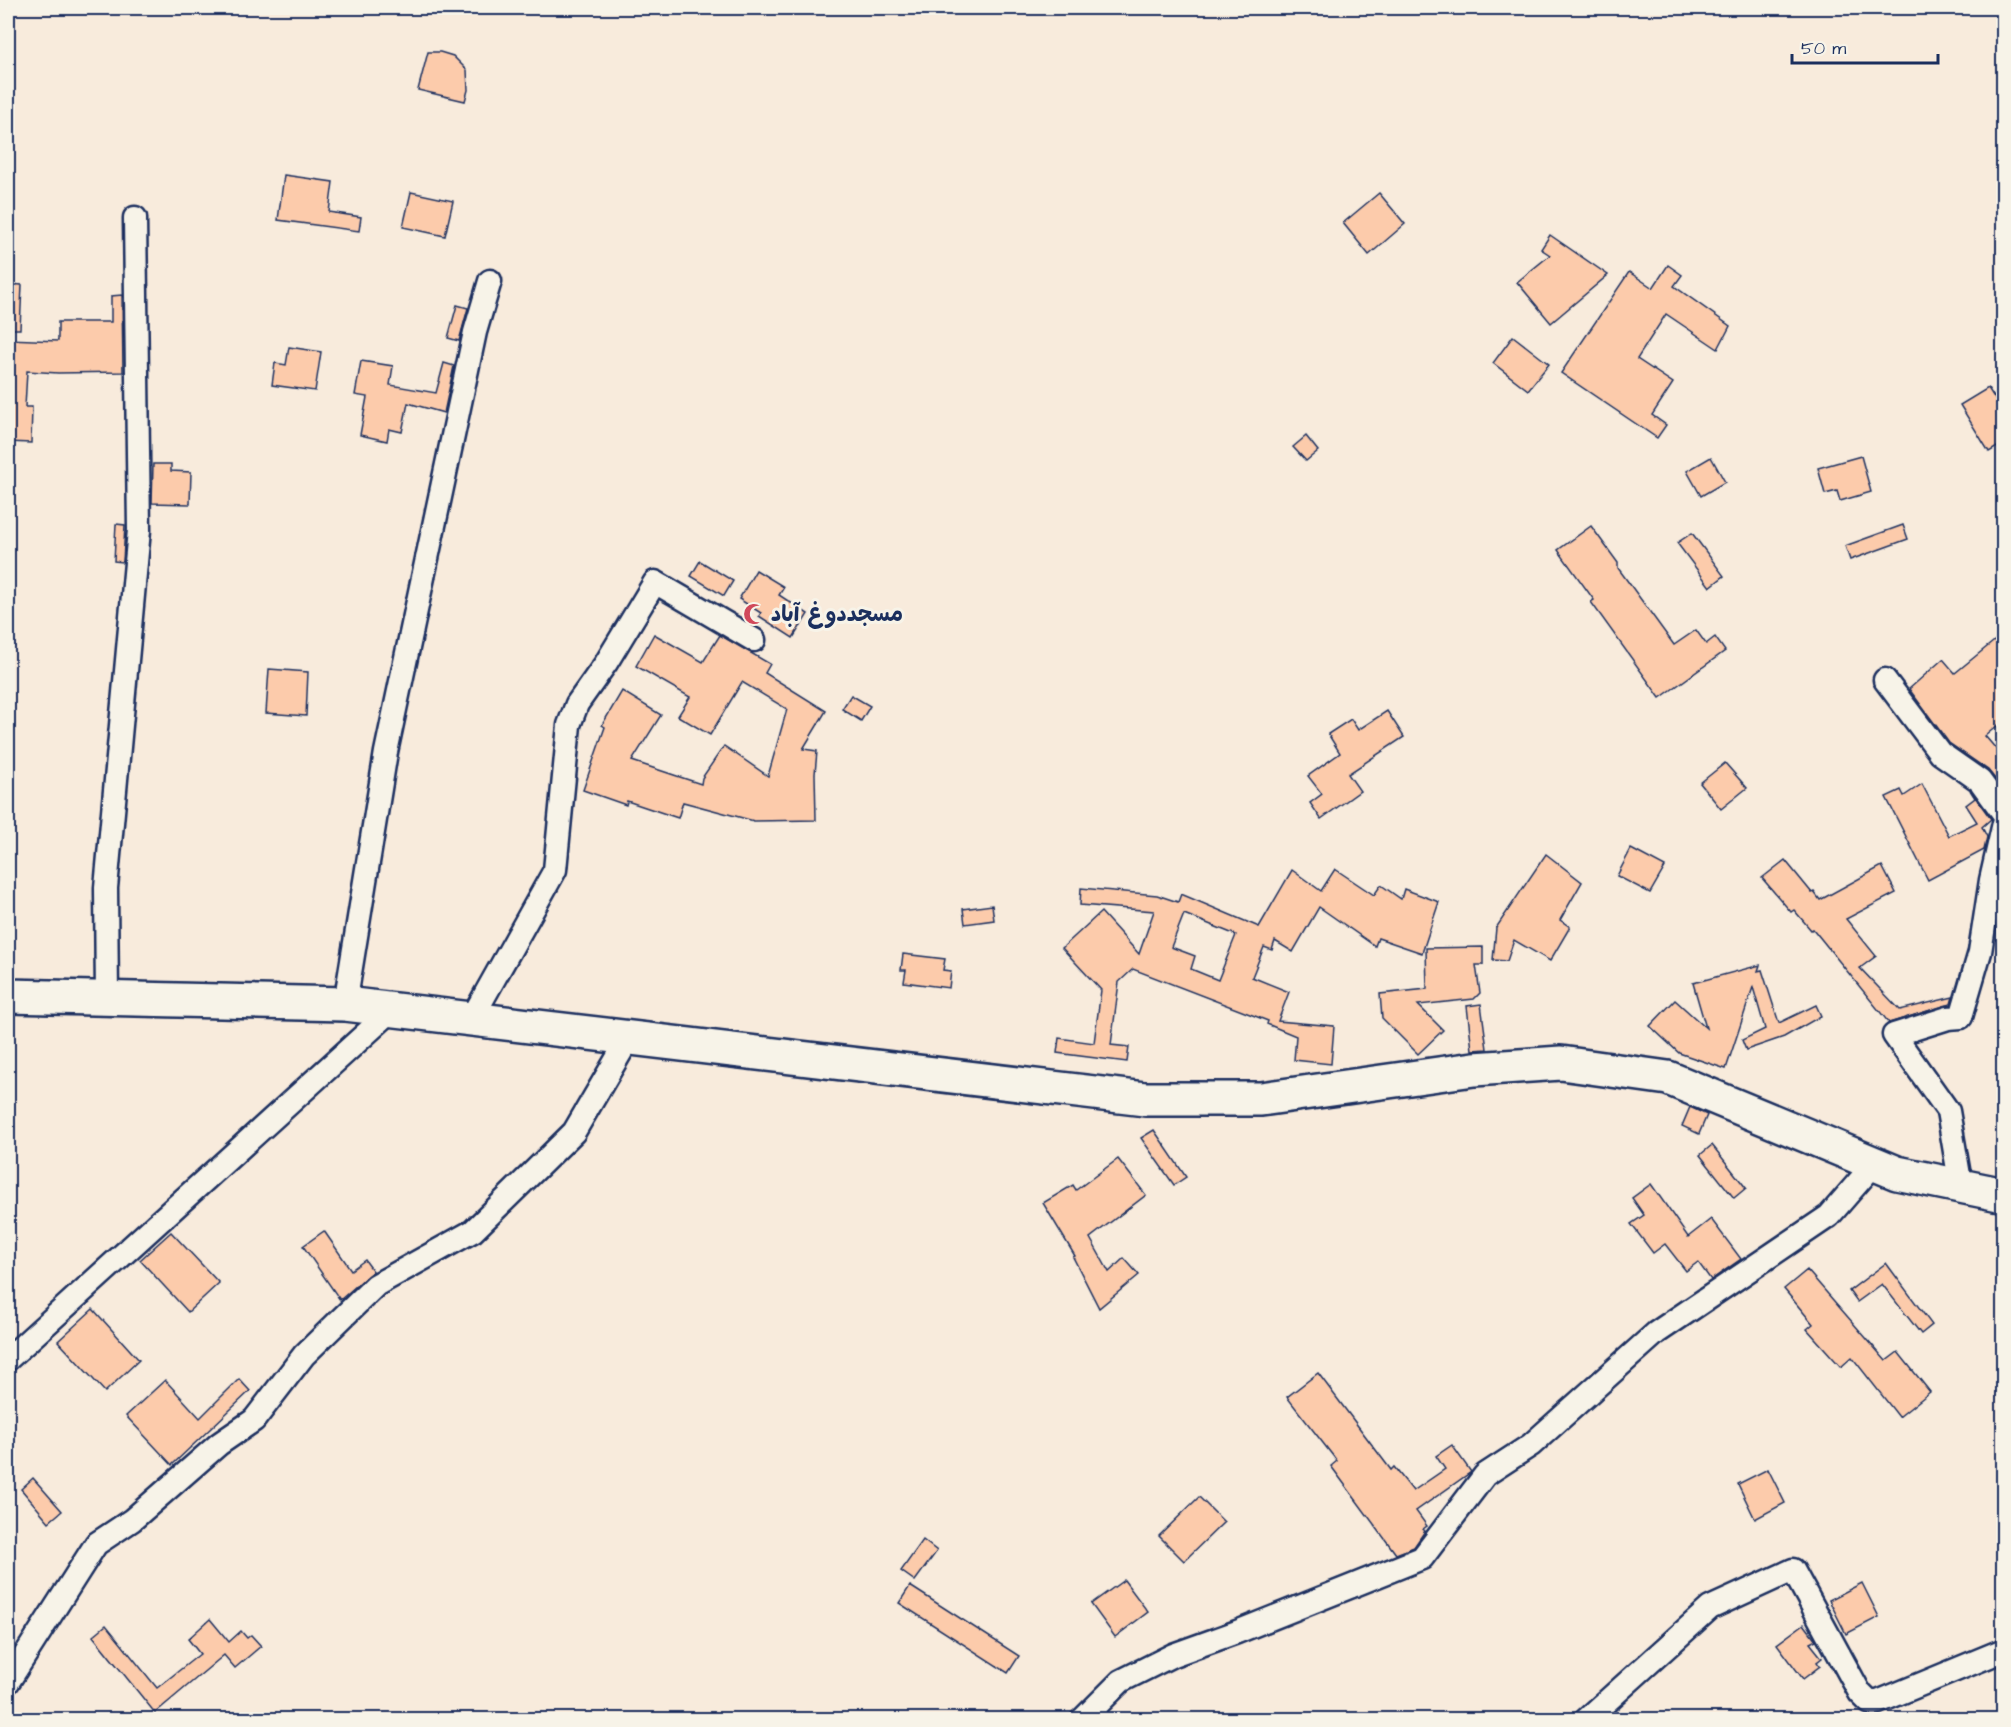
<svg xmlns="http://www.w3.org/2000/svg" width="2011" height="1727" font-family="'Architects Daughter','Playpen Sans Arabic',sans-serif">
<rect width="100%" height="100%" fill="#f8ebdc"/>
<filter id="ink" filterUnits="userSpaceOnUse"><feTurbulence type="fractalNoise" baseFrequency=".0167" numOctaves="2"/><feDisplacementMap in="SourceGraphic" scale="12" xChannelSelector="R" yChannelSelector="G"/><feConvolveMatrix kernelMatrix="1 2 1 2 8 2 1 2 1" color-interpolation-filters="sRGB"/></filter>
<g filter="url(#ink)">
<g fill="#fccbab" stroke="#1b2f5e" stroke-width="1.5" fill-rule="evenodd">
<path d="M428 52H440L453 56 467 70 468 90 465 101 418 90Z"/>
<path d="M284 175 333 182 329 212 361 217 359 231 278 220Z"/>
<path d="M411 192 453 201 445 236 403 227Z"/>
<path d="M1379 193 1405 224 1369 255 1343 223Z"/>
<path d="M1550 235 1608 275 1551 323 1517 282 1550 255 1541 249Z"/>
<path d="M1668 265 1682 275 1674 286 1730 326 1718 349 1666 314 1637 359 1673 383 1652 415 1666 425 1657 438 1561 373 1629 272 1653 288Z"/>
<path d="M8 284 22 285 20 329H8Z"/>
<path d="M122 295 123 372 58 373 27 371 25 407H32L31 443 8 442V339L58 341V322H111V296Z"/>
<path d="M457 305 468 308 459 341 448 338Z"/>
<path d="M1513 336 1549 364 1528 390 1493 363Z"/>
<path d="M289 347 321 352 315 391 272 385 275 363 286 365Z"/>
<path d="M361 361 393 366 390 385 436 393 444 363 454 366 444 413 408 403 402 432 389 429 387 441 360 435 367 397 355 395Z"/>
<path d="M1988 388 2004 413V443L1989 452 1960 405Z"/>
<path d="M1306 436 1318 451 1306 461 1293 447Z"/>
<path d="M1861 456 1871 492 1840 501 1837 491 1825 494 1818 468Z"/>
<path d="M1711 457 1725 482 1701 496 1687 471Z"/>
<path d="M153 464H171V471L191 472 190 504 152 503Z"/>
<path d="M116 524 125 525 123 562 114 561Z"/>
<path d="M1903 525 1908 539 1850 560 1845 546Z"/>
<path d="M1591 526 1618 563V568L1674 645 1696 630 1706 644 1715 637 1725 651 1660 698 1591 602 1594 600 1558 550Z"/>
<path d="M1692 533 1724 576 1710 587 1677 543Z"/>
<path d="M700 561 733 581 724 596 691 576Z"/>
<path d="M756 570 784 587 779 595 808 614 793 638 759 616 761 613 739 599Z"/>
<path d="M2004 633V720L1985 736 2004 758V790L1988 770 1949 743 1909 689 1943 659 1955 673Z"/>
<path d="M654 634 703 662 720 635 770 664 765 673 826 711 803 749 817 751 815 774 816 820 754 821 683 802 678 818 627 801 626 805 583 790 605 727 602 725 622 691 661 715 632 761 701 784 702 778 724 746 768 776 787 709 742 682 710 735 678 716 690 697 636 666Z"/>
<path d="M269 669 308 672 306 716 266 713Z"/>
<path d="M851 695 870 706 861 721 842 709Z"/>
<path d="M1387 711 1404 737 1348 774 1360 791 1321 819 1310 803 1322 794 1308 776 1340 753 1328 734 1351 719 1358 730Z"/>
<path d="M1725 763 1747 788 1721 809 1700 783Z"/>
<path d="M1922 784 1949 836 1977 822 1966 805 1975 798 1970 790 1991 819 1982 827 1987 837 1984 850 1928 880 1886 797 1901 790 1904 796Z"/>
<path d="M1631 849 1665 867 1650 893 1617 876Z"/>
<path d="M1546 854 1582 882 1560 920 1570 927 1550 961 1514 940 1507 961 1493 960 1496 928Z"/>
<path d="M1785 860 1812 893 1814 892 1820 900 1882 866 1896 893 1846 919 1876 956 1860 968 1900 1010 1953 997 1951 1004 1889 1023 1813 929 1811 930 1794 910 1791 912 1762 878Z"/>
<path d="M1335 869 1374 895 1381 885 1401 899 1404 889 1439 902 1422 953 1378 938 1375 946 1319 907 1293 952 1275 941 1272 950 1264 947 1252 977 1289 992 1278 1021 1334 1026 1331 1064 1294 1060 1296 1036 1267 1024 1268 1021 1133 969 1119 982 1111 1045 1129 1047 1127 1062 1057 1053 1059 1038 1094 1043 1101 990 1062 948 1101 912 1139 954 1154 911 1080 905 1081 888 1157 895 1178 902 1181 894 1259 927 1292 870 1321 891ZM1184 914 1236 935 1218 980 1191 969 1195 956 1171 947Z"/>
<path d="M992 905 994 920 965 924 963 909Z"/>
<path d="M1483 947V965H1476L1480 993 1474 999 1418 1005 1443 1030 1418 1054 1382 1018 1380 994 1427 989 1426 948Z"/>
<path d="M903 954 945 959 943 970 951 971 949 988 904 982 906 970H901Z"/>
<path d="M1760 965 1758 971 1762 970 1779 1023 1816 1005 1821 1016 1784 1037 1746 1050 1742 1040 1765 1029 1753 987 1726 1069 1679 1053 1650 1026 1675 1000 1706 1028 1693 983Z"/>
<path d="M1481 1004 1487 1049 1472 1050 1467 1006Z"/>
<path d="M1690 1107 1707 1115 1699 1134 1682 1126Z"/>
<path d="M1154 1130 1186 1177 1174 1185 1141 1138Z"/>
<path d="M1712 1145 1746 1188 1734 1198 1700 1155Z"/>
<path d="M1118 1159 1146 1195 1090 1238 1109 1272 1124 1258 1139 1275 1099 1308 1073 1257 1075 1256 1043 1203 1073 1185 1076 1190Z"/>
<path d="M1651 1184 1688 1237 1711 1219 1741 1259 1711 1280 1698 1262 1686 1271 1665 1244 1653 1253 1631 1224 1644 1215 1632 1198Z"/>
<path d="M324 1231 351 1270 365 1260 373 1271 340 1300 303 1246Z"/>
<path d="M171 1232 219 1283 188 1312 140 1260Z"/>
<path d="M1886 1263 1932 1325 1921 1334 1882 1284 1857 1302 1849 1291Z"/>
<path d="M1807 1270 1886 1361 1898 1352 1930 1392 1899 1417 1852 1357 1841 1367 1807 1329 1813 1324 1784 1289Z"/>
<path d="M93 1309 139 1360 105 1392 58 1341Z"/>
<path d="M1318 1373 1391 1470 1394 1467 1413 1491 1445 1469 1436 1456 1452 1445 1471 1472 1416 1511 1427 1526 1423 1529 1425 1531 1414 1547 1396 1554 1331 1466 1337 1461 1287 1397Z"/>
<path d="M239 1379 250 1391 172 1465 126 1416 165 1380 200 1418Z"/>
<path d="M1768 1469 1785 1503 1755 1519 1738 1484Z"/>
<path d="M33 1478 62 1511 49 1522 21 1489Z"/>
<path d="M1199 1497 1224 1522 1184 1561 1159 1536Z"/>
<path d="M923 1540 937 1551 915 1581 901 1571Z"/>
<path d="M1124 1580 1148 1612 1115 1637 1091 1604Z"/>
<path d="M1862 1583 1879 1617 1846 1634 1829 1600Z"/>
<path d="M910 1586 1019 1656 1008 1673 899 1603Z"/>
<path d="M210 1619 229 1642 241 1631 247 1638 251 1635 261 1646 235 1668 224 1655 155 1713 93 1636 106 1625 157 1688 200 1654 188 1639Z"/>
<path d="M1804 1624 1816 1640 1810 1643 1822 1658 1817 1662 1820 1666 1803 1679 1777 1644Z"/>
</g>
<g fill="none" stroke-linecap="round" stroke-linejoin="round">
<defs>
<g id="street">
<path d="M1885 680 1940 753 1980 781 2004 814"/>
<path d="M107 999 106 888 139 530 135 218"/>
<path d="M345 1004 386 752 475 332 490 281"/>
<path d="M472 1018 555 870 569 725 577 704 606 663 655 582 754 640"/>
<path d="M1961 1187 1948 1111 1894 1035 1948 1018 1961 1017 1980 952 1991 880 2004 823"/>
<path d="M8 1359 392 1010"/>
<path d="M8 1682 96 1544 132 1520 219 1444 254 1420 304 1355 376 1285 473 1231 574 1132 629 1038"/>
<path d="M1082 1720 1121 1681 1173 1655 1237 1632 1422 1558 1485 1475 1531 1445 1656 1333 1829 1216 1875 1163"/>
<path d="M1586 1720 1710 1608 1793 1570 1860 1693 1869 1702H1878L2004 1650"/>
</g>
<path id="highway" d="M8 996 345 1004 1145 1099H1261L1474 1069 1561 1063 1668 1078 1897 1173 2004 1195"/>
</defs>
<use href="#street" stroke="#1b2f5e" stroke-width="27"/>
<use href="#highway" stroke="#1b2f5e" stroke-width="38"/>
<use href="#street" stroke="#f7f3e8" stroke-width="22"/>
<use href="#highway" stroke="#f7f3e8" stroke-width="33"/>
</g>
</g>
<defs>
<symbol id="mosque-bare" viewBox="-9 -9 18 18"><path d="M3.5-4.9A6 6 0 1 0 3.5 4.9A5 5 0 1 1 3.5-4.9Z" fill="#d1495b" stroke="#f7f3e8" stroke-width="2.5" paint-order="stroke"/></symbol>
</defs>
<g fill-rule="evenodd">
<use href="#mosque-bare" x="739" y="599" width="30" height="30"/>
</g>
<g text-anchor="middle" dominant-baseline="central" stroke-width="6" stroke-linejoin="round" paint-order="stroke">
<g font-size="22" font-weight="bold" fill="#1b2f5e" stroke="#f7f3e8" text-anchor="start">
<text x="771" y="614">مسجددوغ آباد</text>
</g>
</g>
<rect width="2011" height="1727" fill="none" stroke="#f7f3e8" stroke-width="30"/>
<rect x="15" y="15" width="1981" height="1697" fill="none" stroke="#1b2f5e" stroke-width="2" filter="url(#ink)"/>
<path d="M1792 54v9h146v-9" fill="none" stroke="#1b2f5e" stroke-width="3"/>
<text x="1801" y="54" font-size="18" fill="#1b2f5e" stroke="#f7f3e8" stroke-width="4.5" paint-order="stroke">50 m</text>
</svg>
